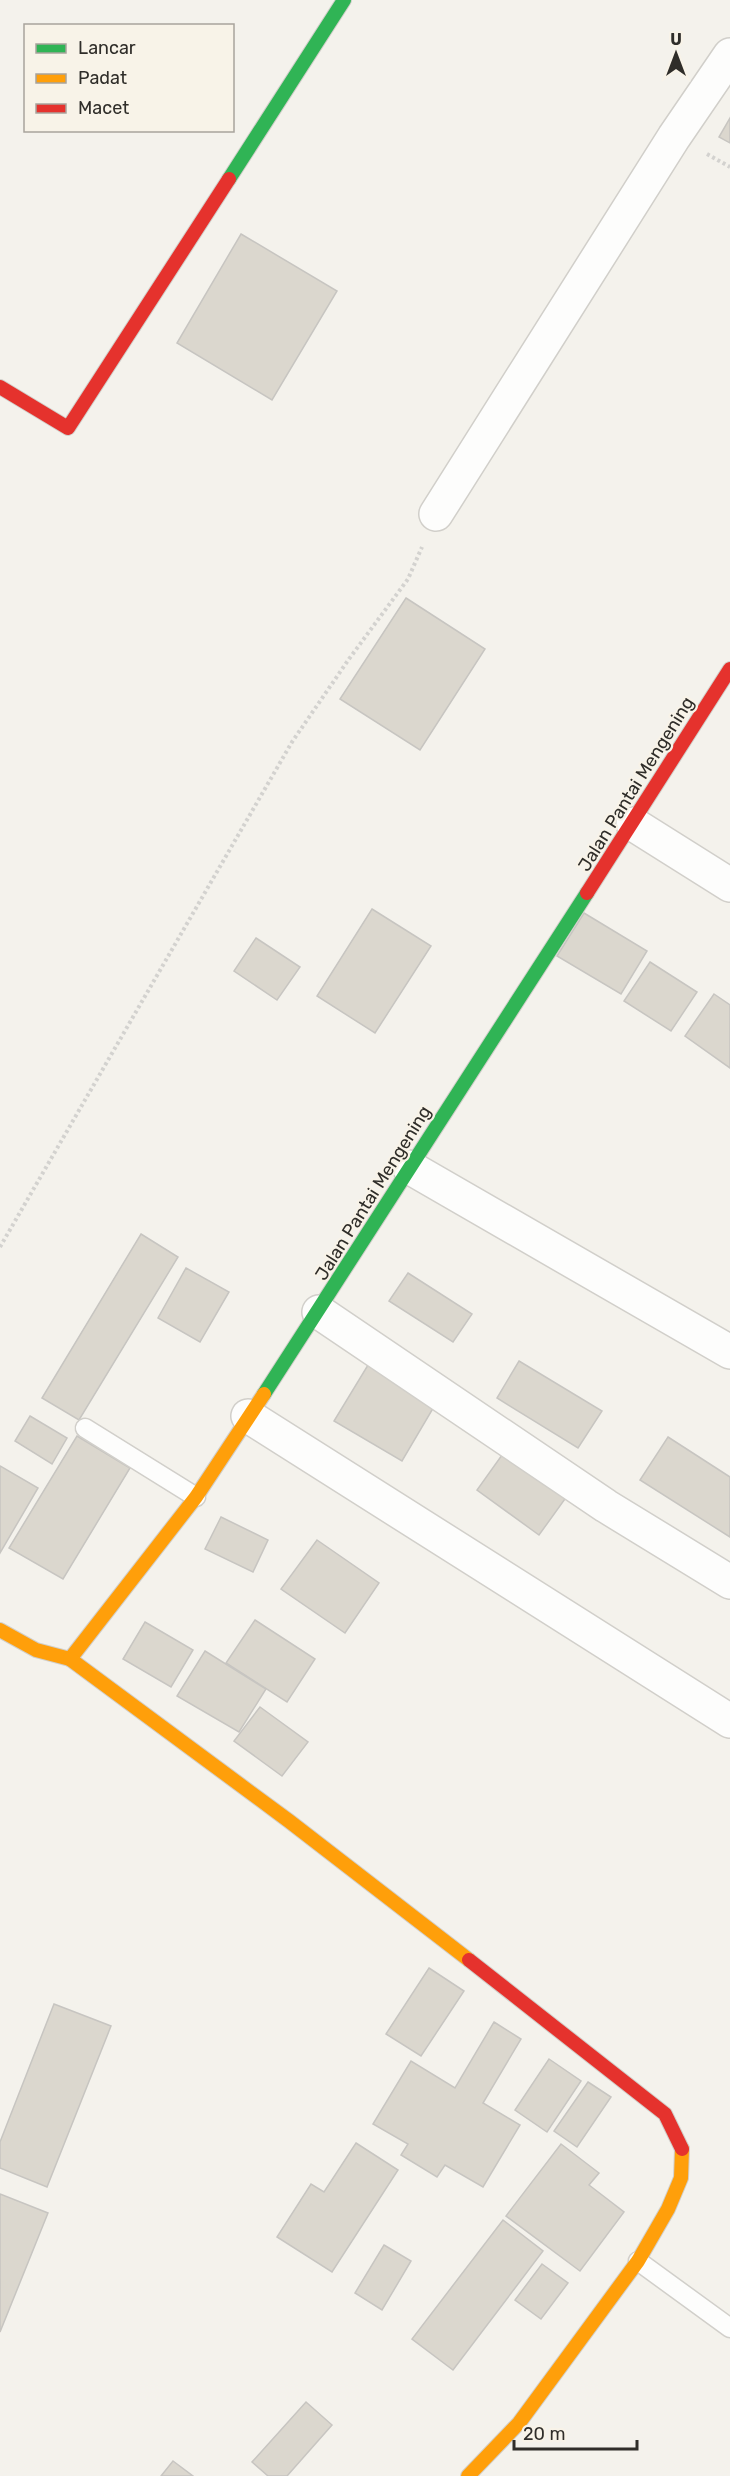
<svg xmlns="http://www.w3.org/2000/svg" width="730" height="2476" font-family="Rubik,sans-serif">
<rect width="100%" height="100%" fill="#f4f2ec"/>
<g fill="#dbd7ce" stroke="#c7c5c1" stroke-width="1.5">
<path d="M730 118V143L719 137Z"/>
<path d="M241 234 337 291 272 400 177 343Z"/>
<path d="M406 598 485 649 420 750 340 699Z"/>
<path d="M372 909 431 946 375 1033 317 996Z"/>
<path d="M584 913 647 951 621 994 557 956Z"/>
<path d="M256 938 300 967 277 1000 234 971Z"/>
<path d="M650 962 697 992 671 1031 624 1001Z"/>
<path d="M714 994 730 1005V1068L685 1036Z"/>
<path d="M141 1234 178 1257 79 1420 42 1398Z"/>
<path d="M186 1268 229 1292 200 1342 158 1318Z"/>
<path d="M408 1273 472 1314 453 1342 389 1301Z"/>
<path d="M519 1361 602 1411 578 1448 497 1398Z"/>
<path d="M368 1365 435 1405 402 1461 334 1421Z"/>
<path d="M30 1416 67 1438 52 1464 15 1441Z"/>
<path d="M77 1436 130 1468 63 1579 9 1548Z"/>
<path d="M668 1437 730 1477V1537L640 1480Z"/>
<path d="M507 1448 570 1492 539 1535 477 1490Z"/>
<path d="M0 1466 38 1488 0 1553Z"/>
<path d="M221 1517 268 1540 253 1572 205 1549Z"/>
<path d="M317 1540 379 1583 345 1633 281 1589Z"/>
<path d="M255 1620 315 1659 287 1702 226 1663Z"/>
<path d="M145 1622 193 1650 171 1687 123 1659Z"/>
<path d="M205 1651 266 1689 239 1732 177 1696Z"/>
<path d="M260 1707 308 1742 282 1776 234 1741Z"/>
<path d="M429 1968 464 1991 421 2056 386 2034Z"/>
<path d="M54 2004 111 2026 47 2187 0 2168V2142Z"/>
<path d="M494 2022 521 2039 483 2103 520 2125 483 2187 445 2165 437 2177 401 2155 408 2144 373 2124 411 2061 455 2088Z"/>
<path d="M549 2059 581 2081 547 2132 515 2110Z"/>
<path d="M588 2082 611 2097 577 2147 554 2131Z"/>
<path d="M356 2143 398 2170 332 2272 277 2237 311 2184 324 2192Z"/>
<path d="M561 2144 599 2173 589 2185 624 2212 580 2271 506 2216Z"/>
<path d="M0 2194 48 2213 0 2332Z"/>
<path d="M503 2220 543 2251 453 2370 412 2339Z"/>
<path d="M384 2245 411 2261 382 2310 355 2293Z"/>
<path d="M542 2264 568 2283 541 2319 515 2300Z"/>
<path d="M306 2402 332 2425 287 2476H268L252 2462Z"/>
<path d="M173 2461 193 2476H161Z"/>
</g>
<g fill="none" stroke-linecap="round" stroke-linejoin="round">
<defs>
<g id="lane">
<path d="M85 1428 196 1497"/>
<path d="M638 2261 730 2328"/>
</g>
<g id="street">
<path d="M436 514 674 137 730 55"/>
<path d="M633 824 730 885"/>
<path d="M409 1167 730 1352"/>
<path d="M319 1312 606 1506 730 1582"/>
<path d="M248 1416 730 1721"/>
</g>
<g id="fast">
<path d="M229 179 344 0"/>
<path d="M264 1394 587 893"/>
</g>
<g id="slow">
<path d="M0 1630 36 1650 70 1659 196 1497 264 1394"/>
<path d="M70 1659 289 1821 469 1960"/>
<path d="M468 2476 519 2423 638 2261 668 2209 681 2178 682 2149"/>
</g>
<g id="jam">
<path d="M0 387 68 428 229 179"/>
<path d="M587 893 730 669"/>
<path d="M469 1960 665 2114 682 2149"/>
</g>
</defs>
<use href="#lane" stroke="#d1cfca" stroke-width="21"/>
<use href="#street" stroke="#d1cfca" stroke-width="36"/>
<use href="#fast" stroke="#d1cfca" stroke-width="16"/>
<use href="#slow" stroke="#d1cfca" stroke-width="16"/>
<use href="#jam" stroke="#d1cfca" stroke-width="16"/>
<g stroke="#d3d2cf" stroke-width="4" stroke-dasharray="3 3" stroke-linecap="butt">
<path d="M707 154 730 167"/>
<path d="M0 1247 292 742 349 659 408 579 422 547"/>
</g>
<use href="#lane" stroke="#fdfdfc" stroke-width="18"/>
<use href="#street" stroke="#fdfdfc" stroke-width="33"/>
<use href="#fast" stroke="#30b455" stroke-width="14"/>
<use href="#slow" stroke="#ff9f0a" stroke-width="14"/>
<use href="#jam" stroke="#e5322d" stroke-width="14"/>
</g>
<g text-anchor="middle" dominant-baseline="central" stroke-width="4.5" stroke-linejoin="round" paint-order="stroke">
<g font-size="18" fill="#2f2d29" stroke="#f8f3e8">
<text transform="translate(636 784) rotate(-58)">Jalan Pantai Mengening</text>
<text transform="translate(373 1193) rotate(-58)">Jalan Pantai Mengening</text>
</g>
</g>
<rect x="24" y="24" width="210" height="108" fill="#f8f3e8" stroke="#a8a49c" stroke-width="1.5"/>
<rect x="36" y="44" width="30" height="9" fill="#30b455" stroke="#a8a49c" stroke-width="1.5"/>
<text x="78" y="54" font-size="18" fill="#2f2d29">Lancar</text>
<rect x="36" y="74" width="30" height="9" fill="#ff9f0a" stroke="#a8a49c" stroke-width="1.5"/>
<text x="78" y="84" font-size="18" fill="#2f2d29">Padat</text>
<rect x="36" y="104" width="30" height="9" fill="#e5322d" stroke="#a8a49c" stroke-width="1.5"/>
<text x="78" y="114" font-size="18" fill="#2f2d29">Macet</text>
<g transform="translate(676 54)" stroke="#f8f3e8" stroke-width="4.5" paint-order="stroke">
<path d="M0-4.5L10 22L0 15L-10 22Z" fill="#2f2d29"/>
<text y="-9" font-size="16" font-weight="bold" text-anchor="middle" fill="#2f2d29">U</text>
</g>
<path d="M514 2440v9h123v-9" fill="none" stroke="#2f2d29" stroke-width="3"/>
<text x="523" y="2440" font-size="18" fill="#2f2d29" stroke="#f8f3e8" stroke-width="4.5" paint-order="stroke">20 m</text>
</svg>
